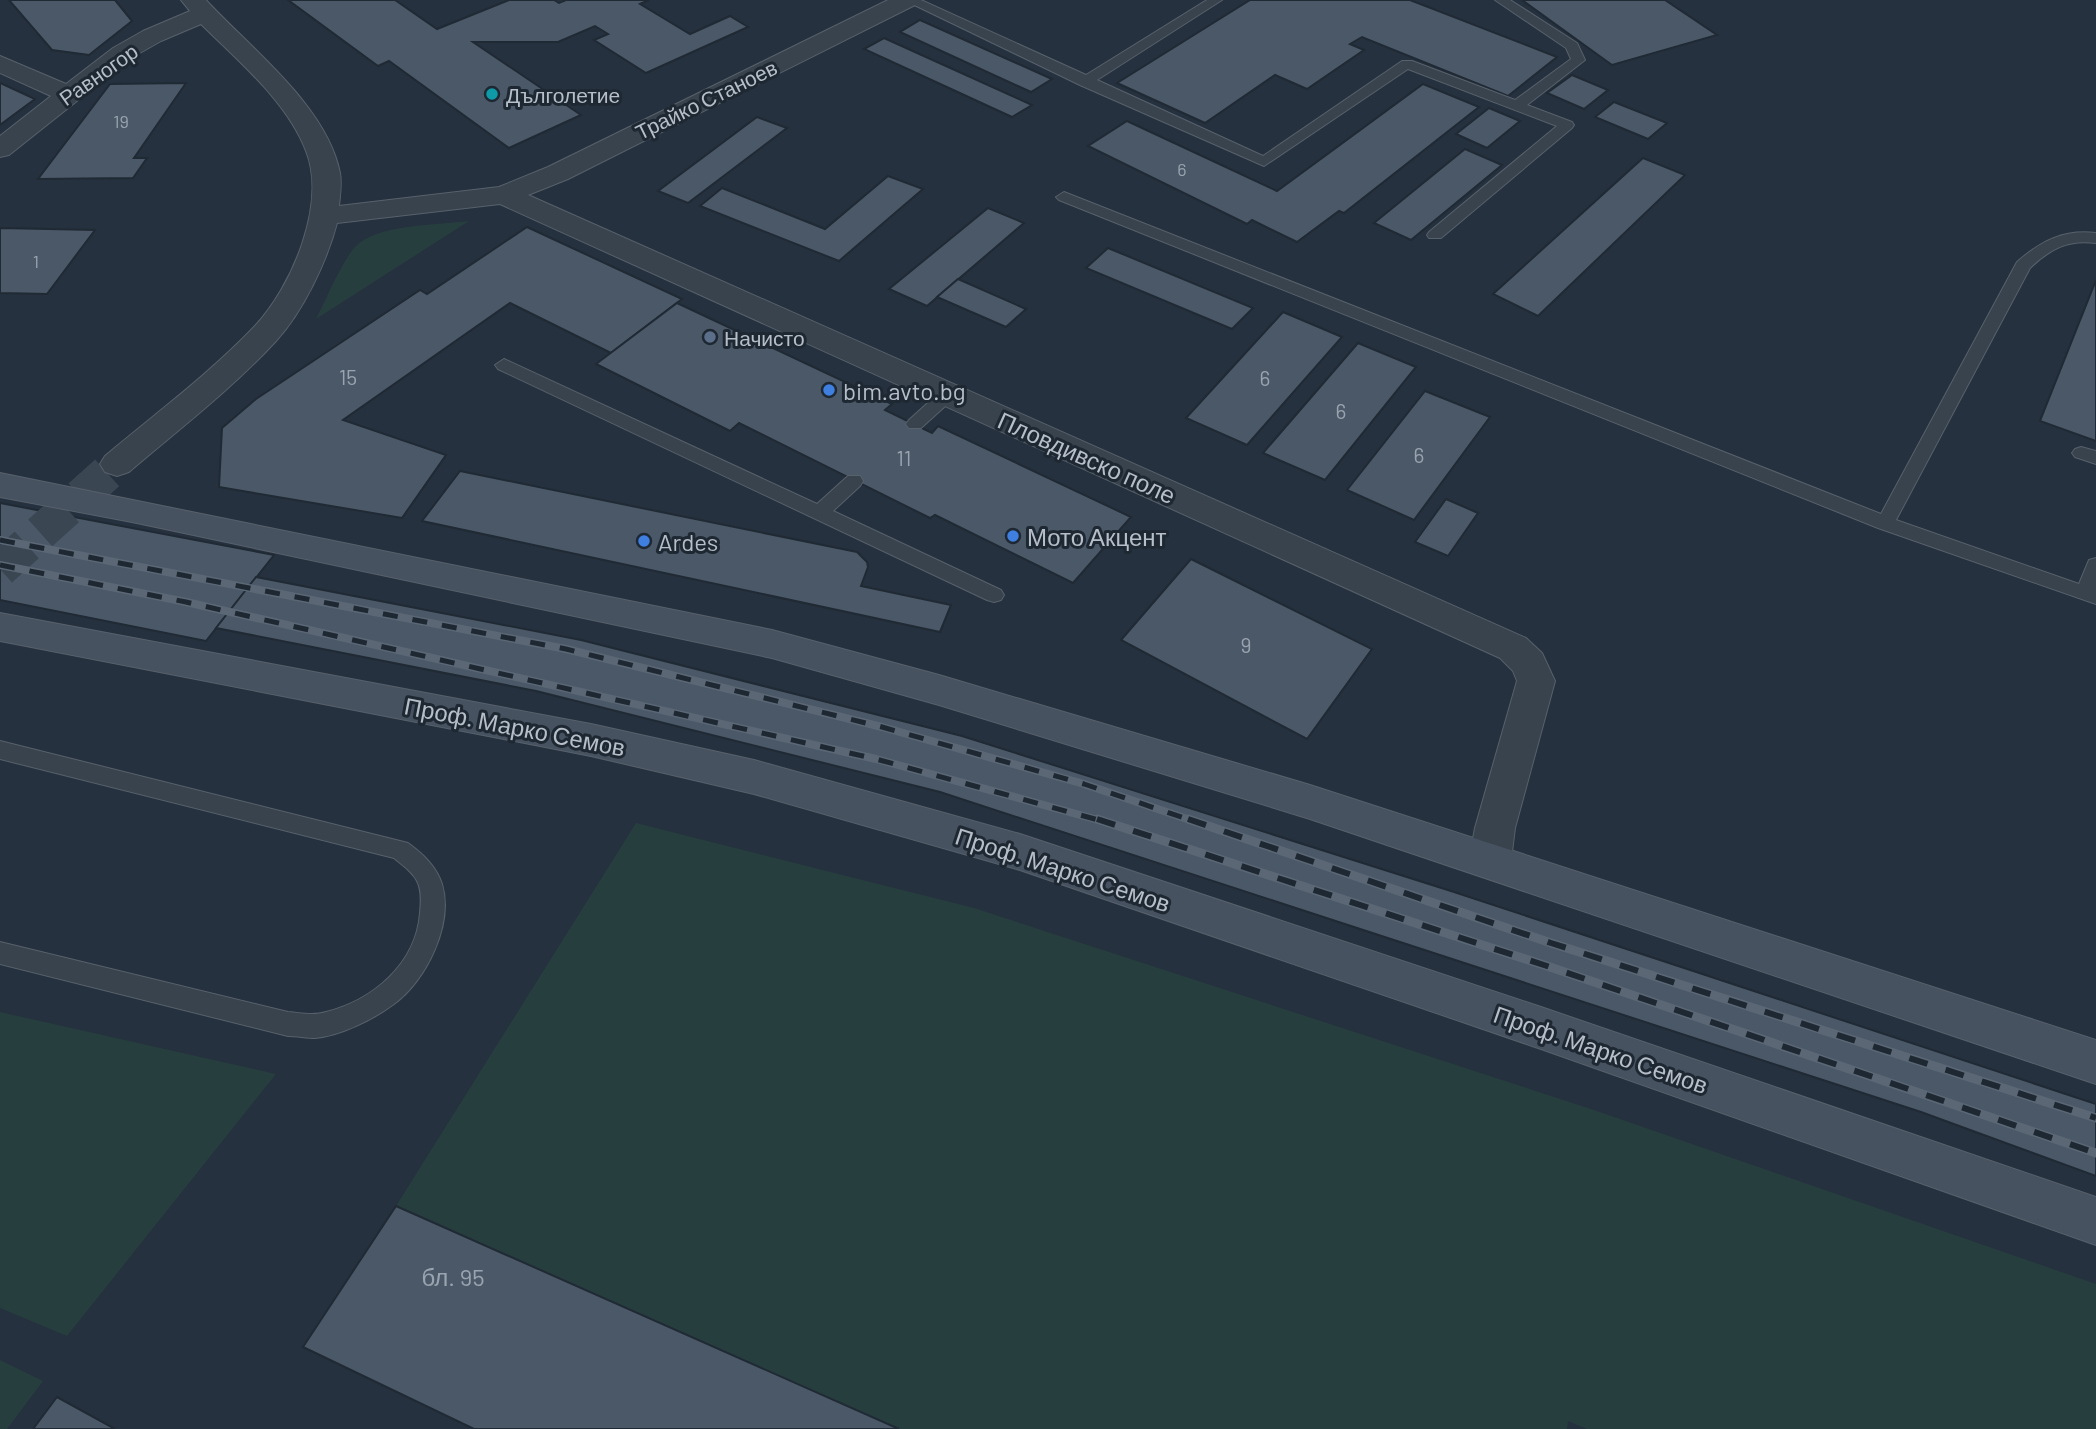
<svg xmlns="http://www.w3.org/2000/svg" width="2096" height="1429" font-family="Barlow,sans-serif">
<rect width="100%" height="100%" fill="#25313e"/>
<g fill="#273e3f">
<path d="M469 221 316 319C326 300 342 261 355 247 376 224 438 225 469 221Z"/>
<path d="M636 823 974 908 1594 1110 2096 1284V1429H1587L1568 1421 1567 1429H899L396 1206Z"/>
<path d="M0 1012 276 1074 67 1336 0 1308Z"/>
<path d="M0 1360 43 1381 7 1429H0Z"/>
</g>
<g fill="#4b5867" stroke="#202a35" stroke-width="2">
<path d="M9 0H115L132 21 89 55 52 50Z"/>
<path d="M288 0H395L437 29 509 0H554L559 3 566 0H649L640 4 690 34 730 16 748 27 646 73 594 40 608 34 595 26 558 42H473L581 115 509 148 389 61 378 66Z"/>
<path d="M1250 0H1410L1557 57 1508 96 1362 37 1350 44 1364 50 1307 89 1275 75 1205 123 1117 83Z"/>
<path d="M1522 0H1665L1717 35 1612 65Z"/>
<path d="M920 20 1052 79 1031 92 900 32Z"/>
<path d="M884 38 1032 105 1012 117 864 49Z"/>
<path d="M1572 75 1608 90 1584 109 1547 93Z"/>
<path d="M0 83 35 99 0 125Z"/>
<path d="M186 83 134 158H147L133 178 38 179 110 84Z"/>
<path d="M1423 84 1479 107 1344 213 1339 211 1297 242 1252 220 1247 224 1088 146 1127 121 1277 191Z"/>
<path d="M1614 102 1667 123 1648 139 1595 117Z"/>
<path d="M1489 108 1520 121 1487 148 1456 134Z"/>
<path d="M757 117 787 128 688 203 658 191Z"/>
<path d="M1465 149 1502 165 1411 240 1374 223Z"/>
<path d="M1643 158 1685 175 1538 316 1493 294Z"/>
<path d="M888 176 923 189 839 261 700 206 722 188 825 229Z"/>
<path d="M988 208 1024 223 927 306 889 289Z"/>
<path d="M527 227 682 299 611 353 510 303 343 420 446 455 402 518 219 487 222 428 256 399 420 290 427 294Z"/>
<path d="M0 228 95 230 47 294 0 293Z"/>
<path d="M1108 248 1253 308 1232 329 1086 268Z"/>
<path d="M958 279 1026 309 1006 327 937 297Z"/>
<path d="M2096 280V441L2040 421Z"/>
<path d="M677 303 892 404 885 410 932 433 938 426 1131 517 1073 583 935 515 930 518 739 423 730 431 596 364Z"/>
<path d="M1283 312 1342 337 1247 445 1186 418Z"/>
<path d="M1358 343 1416 367 1325 480 1263 453Z"/>
<path d="M1425 391 1490 417 1414 520 1347 490Z"/>
<path d="M460 471 857 552 867 562 868 567 861 586 951 605 940 632 422 521Z"/>
<path d="M1446 499 1478 513 1448 556 1415 542Z"/>
<path d="M0 503 274 555 206 641 0 600Z"/>
<path d="M1191 559 1372 649 1307 739 1121 640Z"/>
<path d="M256 577 581 640 962 736 1451 891 2096 1104V1176L1921 1112 940 792 536 691 216 628Z"/>
<path d="M396 1206 899 1429H474L303 1347Z"/>
<path d="M57 1397 115 1429H33Z"/>
</g>
<g fill="none" stroke-linecap="round" stroke-linejoin="round">
<path stroke="#3b4653" stroke-width="36" stroke-dasharray="36 18" stroke-linecap="butt" d="M0 569 117 464"/>
<defs>
<g id="service">
<path d="M904 0H921L1086 75 1207 0H1222L1097 80 1263 156 1402 61H1412L1515 100 1571 59 1566 48 1495 0H1510L1577 43 1585 60 1527 105 1572 122 1574 125 1572 128 1441 238H1429L1427 235 1429 232 1557 126 1408 69 1264 166 1080 85Z"/>
<path d="M1064 192 1881 514 2017 262C2041 241 2064 229 2096 233V243C2068 239 2050 249 2030 268L1896 520 2079 584 2089 560 2096 558V604L1878 528 1059 200 1056 197Z"/>
<path d="M504 359 817 504 848 476H860L863 481 860 486 833 511 1001 590 1004 595 1001 600 994 602 987 600 498 369 495 365Z"/>
<path d="M947 389 953 391 956 395 953 399 921 428H909L906 424 909 420 941 391Z"/>
<path d="M2081 447 2096 451V464L2075 457 2072 453 2075 449Z"/>
<path d="M0 741 408 843C423 854 436 866 442 884 454 924 426 981 394 1004 374 1019 340 1036 315 1038 306 1038 297 1036 288 1036L0 964V942L288 1012C301 1013 313 1016 326 1012 373 1000 416 964 420 913 421 903 422 890 417 881 412 871 402 865 394 858L0 759Z"/>
</g>
<path id="minor" d="M181 0H206C250 48 327 106 340 173 342 184 340 195 339 206L499 187 548 167 888 0H919L915 5 568 179 528 195 1526 638 1542 653 1555 681 1515 828 1511 860 1505 873 1490 878 1475 873 1469 860 1475 828 1517 681 1513 671 1500 658 500 204 337 223C327 261 303 312 276 341 232 389 178 430 129 472L117 476 105 472 100 464 105 456C155 414 209 374 254 327 292 287 327 204 306 151 287 101 238 61 201 24L161 41 131 58 9 155 0 157V136L51 96 0 73V56L66 84 113 48 143 31 190 11Z"/>
<g id="secondary">
<path d="M0 473 772 630 939 675 1310 785 2096 1040V1084L1310 819 939 705 772 658 132 522 0 497Z"/>
<path d="M0 613 591 724 754 760 1020 834 1541 1007 2096 1197V1245L1541 1049 1020 870 754 794 591 756 0 641Z"/>
</g>
</defs>
<use href="#service" stroke="#57616c" stroke-width="2"/>
<use href="#minor" stroke="#57616c" stroke-width="2"/>
<use href="#secondary" stroke="#57616c" stroke-width="2"/>
<use href="#service" fill="#39434e" fill-rule="evenodd"/>
<use href="#minor" fill="#39434e" fill-rule="evenodd"/>
<use href="#secondary" fill="#475261" fill-rule="evenodd"/>
<defs>
<g id="rail-far1">
<path d="M0 540 566 649 882 727 1084 784 1193 821"/>
<path d="M0 565 186 602 876 759 1102 821"/>
</g>
<g id="rail">
<path d="M1097 819 1550 967 2096 1153"/>
<path d="M1188 819 1551 943 2096 1118"/>
</g>
</defs>
<use href="#rail-far1" stroke="#5b6775" stroke-width="8"/>
<use href="#rail" stroke="#5b6775" stroke-width="9"/>
<use href="#rail-far1" stroke="#1e2833" stroke-width="5" stroke-dasharray="15" stroke-linecap="butt"/>
<use href="#rail" stroke="#1e2833" stroke-width="6" stroke-dasharray="19" stroke-linecap="butt"/>
</g>
<circle fill="#0f9aa8" stroke="#1e2833" stroke-width="2.5" cx="492" cy="94" r="7"/>
<circle fill="#5c6f8a" stroke="#1e2833" stroke-width="2.5" cx="710" cy="337" r="7"/>
<g fill="#3f7fe0" stroke="#1e2833" stroke-width="2.5">
<circle cx="829" cy="390" r="7"/>
<circle cx="1013" cy="536" r="7"/>
<circle cx="644" cy="541" r="7"/>
</g>
<g text-anchor="middle" dominant-baseline="central" stroke-width="6" stroke-linejoin="round" paint-order="stroke">
<g font-size="18" fill="#9aa4b0">
<text x="121" y="121">19</text>
<text x="1182" y="169">6</text>
<text x="36" y="261">1</text>
</g>
<g font-size="21" fill="#b5bec9" stroke="#1e2833">
<text transform="translate(98 74) rotate(-35)">Равногор</text>
<text transform="translate(706 99) rotate(-26)">Трайко Станоев</text>
</g>
<g font-size="21" fill="#b5bec9" stroke="#1e2833" text-anchor="start">
<text x="506" y="94">Дълголетие</text>
<text x="724" y="337">Начисто</text>
</g>
<g font-size="21" fill="#9aa4b0">
<text x="348" y="376">15</text>
<text x="1265" y="377">6</text>
<text x="1341" y="410">6</text>
<text x="1419" y="454">6</text>
<text x="904" y="457">11</text>
<text x="1246" y="644">9</text>
</g>
<g font-size="24" fill="#b5bec9" stroke="#1e2833" text-anchor="start">
<text x="843" y="390">bim.avto.bg</text>
<text x="1027" y="536">Мото Акцент</text>
<text x="658" y="541">Ardes</text>
</g>
<g font-size="24" fill="#b5bec9" stroke="#1e2833">
<text transform="translate(1087 457) rotate(24)">Пловдивско поле</text>
<text transform="translate(515 726) rotate(11)">Проф. Марко Семов</text>
<text transform="translate(1063 869) rotate(18)">Проф. Марко Семов</text>
<text transform="translate(1601 1049) rotate(19)">Проф. Марко Семов</text>
</g>
<g font-size="24" fill="#9aa4b0">
<text x="453" y="1276">бл. 95</text>
</g>
</g>
</svg>
